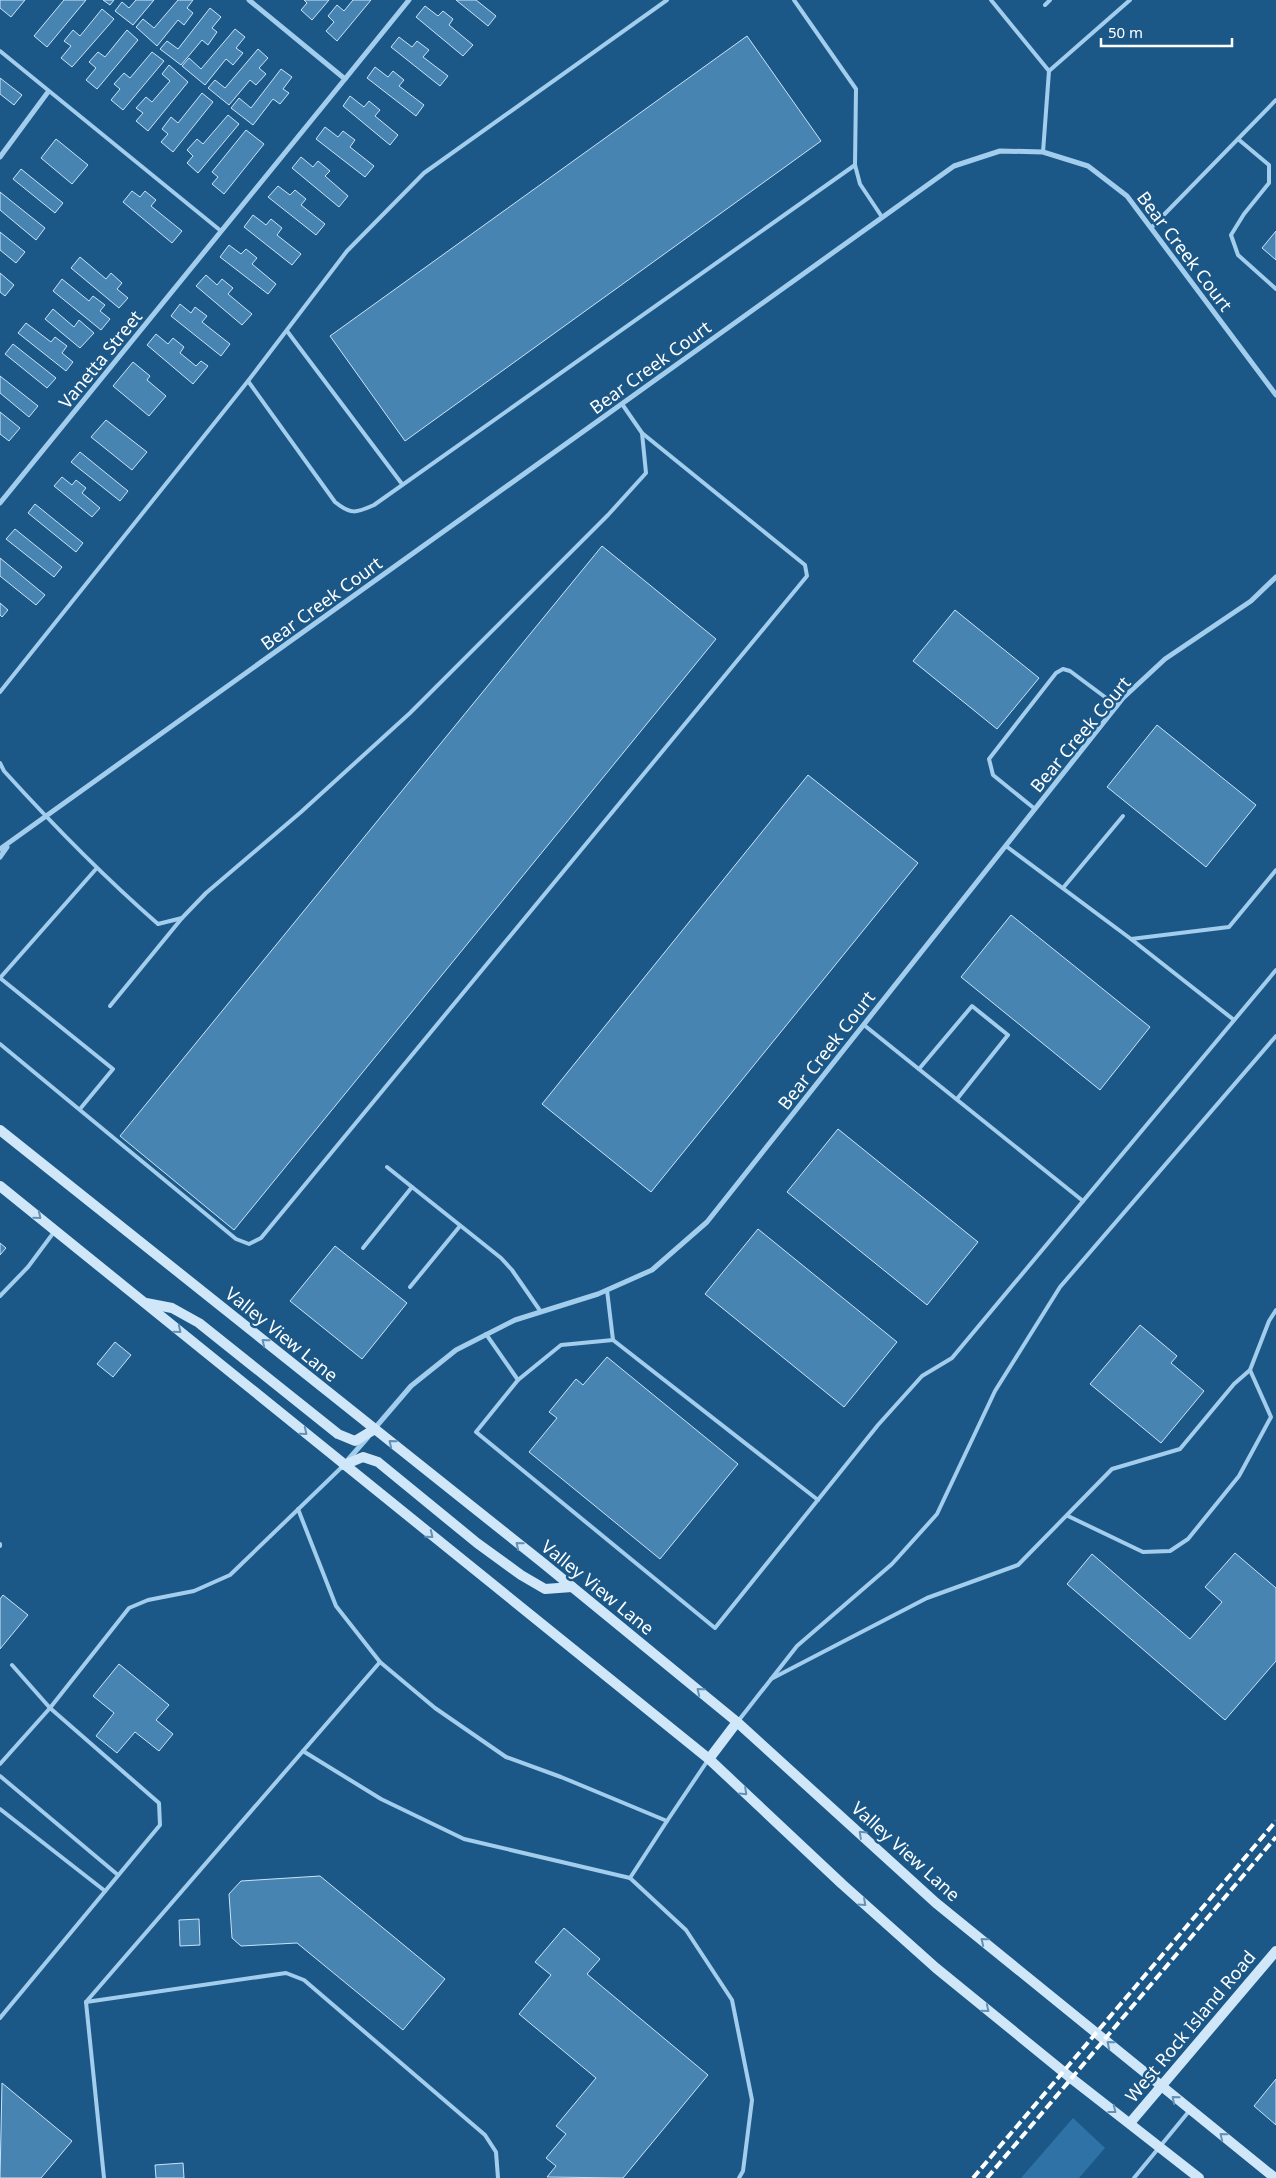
<svg xmlns="http://www.w3.org/2000/svg" width="1276" height="2178" font-family="'Noto Sans',sans-serif">
<rect width="100%" height="100%" fill="#1b5888"/>
<path fill="#2e72a6" d="M1073 2118 1105 2148 1079 2178H1021Z"/>
<g fill="#4884b2" stroke="#c9e4f9">
<path d="M0 0H25L11 17 0 8Z"/>
<path d="M64 0H86L47 47 34 36Z"/>
<path d="M103 0H114L110 5Z"/>
<path d="M136 0H154L133 25 115 11 122 2 129 8Z"/>
<path d="M178 0H193L187 8 193 13 184 25 178 20 157 46 136 27 143 19 154 28Z"/>
<path d="M304 0H329L312 20 301 10 307 3Z"/>
<path d="M353 0H371L337 41 326 31 334 22 328 16 337 5 344 11Z"/>
<path d="M456 0H476L496 16 488 26Z"/>
<path d="M425 6 438 16 443 11 453 19 449 25 473 45 463 56 416 17Z"/>
<path d="M210 8 221 17 212 28 217 32 208 45 202 40 181 65 160 49 167 41 178 49Z"/>
<path d="M102 9 114 19 72 67 61 58 71 46 64 41 73 30 80 36Z"/>
<path d="M235 29 245 37 236 48 243 53 233 65 226 59 205 85 182 66 189 58 201 69Z"/>
<path d="M127 30 138 40 97 89 86 80 96 68 89 62 98 52 105 57Z"/>
<path d="M747 36 821 141 405 441 330 336Z"/>
<path d="M399 37 412 47 417 41 429 50 423 57 448 76 440 86 391 47Z"/>
<path d="M258 49 268 58 259 68 266 74 256 85 250 80 229 105 208 88 215 80 225 88Z"/>
<path d="M152 52 164 61 123 110 111 100 120 89 114 84 124 73 130 78Z"/>
<path d="M169 65 188 82 148 131 136 121 143 113 136 108 146 97 152 102 170 81 162 74Z"/>
<path d="M375 67 388 77 393 71 404 80 399 86 424 105 416 116 367 78Z"/>
<path d="M281 69 292 77 283 89 289 93 280 104 273 99 253 125 231 108 239 98 251 108Z"/>
<path d="M0 78 22 95 14 105 0 94Z"/>
<path d="M202 93 213 102 173 152 161 142 168 134 162 129 171 117 178 123Z"/>
<path d="M350 96 364 107 369 101 380 110 375 116 398 135 390 145 343 106Z"/>
<path d="M228 115 239 124 198 173 187 163 193 156 187 150 197 139 203 144Z"/>
<path d="M325 127 338 137 343 131 355 140 350 147 374 166 365 177 316 139Z"/>
<path d="M246 130 264 144 224 194 212 184 218 177 212 172Z"/>
<path d="M56 139 88 165 72 184 41 158Z"/>
<path d="M301 157 313 167 318 161 330 171 325 176 348 196 339 207 292 168Z"/>
<path d="M21 169 63 203 55 213 13 179Z"/>
<path d="M278 186 290 195 295 190 306 199 301 205 325 224 316 235 268 197Z"/>
<path d="M132 191 140 197 145 191 156 200 151 206 182 231 172 243 123 202Z"/>
<path d="M0 192 45 228 36 240 0 210Z"/>
<path d="M253 215 266 225 271 219 282 228 277 235 301 254 292 265 244 227Z"/>
<path d="M1276 231V260L1262 248Z"/>
<path d="M0 232 25 252 16 263 0 250Z"/>
<path d="M229 245 241 254 246 249 257 258 252 264 276 284 268 294 220 257Z"/>
<path d="M80 257 106 279 111 273 122 283 117 289 128 298 119 308 71 268Z"/>
<path d="M0 273 14 285 5 296 0 292Z"/>
<path d="M206 275 217 285 222 279 233 288 228 294 252 314 242 325 196 286Z"/>
<path d="M62 279 89 301 93 296 105 305 100 311 110 319 101 330 53 291Z"/>
<path d="M180 304 191 313 195 307 207 316 202 322 230 344 221 356 171 316Z"/>
<path d="M53 309 74 327 79 320 94 333 80 348 45 319Z"/>
<path d="M26 323 51 342 55 337 67 346 62 353 73 362 66 371 18 333Z"/>
<path d="M156 334 168 344 173 338 184 347 180 353 196 366 201 361 208 366 193 384 147 345Z"/>
<path d="M13 344 56 378 47 388 5 354Z"/>
<path d="M133 362 150 376 147 380 166 396 149 416 113 386Z"/>
<path d="M0 376 38 406 29 417 0 393Z"/>
<path d="M0 412 20 428 9 441 0 434Z"/>
<path d="M106 420 147 452 132 470 91 437Z"/>
<path d="M80 452 128 491 120 501 71 462Z"/>
<path d="M62 477 72 485 76 480 86 488 82 493 100 508 92 517 54 486Z"/>
<path d="M35 504 83 543 76 552 28 513Z"/>
<path d="M15 529 62 567 54 577 6 539Z"/>
<path d="M602 546 716 639 234 1230 120 1136Z"/>
<path d="M0 558 45 595 36 605 0 576Z"/>
<path d="M0 603 8 610 2 617 0 615Z"/>
<path d="M955 610 1039 678 997 729 913 661Z"/>
<path d="M1157 725 1256 805 1206 867 1107 787Z"/>
<path d="M808 775 918 863 651 1192 542 1104Z"/>
<path d="M1011 915 1150 1027 1100 1090 961 977Z"/>
<path d="M838 1129 978 1242 927 1305 787 1192Z"/>
<path d="M758 1229 897 1342 844 1407 705 1294Z"/>
<path d="M0 1243 6 1248 0 1255Z"/>
<path d="M335 1246 407 1303 362 1359 290 1301Z"/>
<path d="M1140 1325 1177 1356 1171 1363 1204 1391 1161 1443 1090 1384Z"/>
<path d="M115 1342 131 1355 113 1377 97 1364Z"/>
<path d="M607 1357 738 1464 660 1559 529 1452 557 1418 549 1412 576 1379 583 1385Z"/>
<path d="M1235 1553 1276 1588V1661L1225 1720 1067 1584 1092 1554 1190 1639 1222 1602 1205 1587Z"/>
<path d="M3 1595 28 1615 0 1649V1599Z"/>
<path d="M119 1664 169 1705 156 1720 173 1734 159 1751 135 1732 117 1753 96 1736 114 1713 93 1696Z"/>
<path d="M320 1876 445 1979 403 2030 297 1943 241 1946 232 1938 229 1894 241 1881Z"/>
<path d="M199 1919 200 1945 180 1946 179 1920Z"/>
<path d="M564 1928 600 1959 587 1974 708 2075 623 2178 547 2177 556 2166 546 2158 566 2134 556 2126 596 2078 519 2014 551 1975 535 1962Z"/>
<path d="M1276 2079V2125L1254 2106Z"/>
<path d="M2 2083 72 2141 41 2178H0Z"/>
<path d="M183 2163 184 2178H156L155 2165Z"/>
</g>
<g fill="none" stroke-linecap="round" stroke-linejoin="round">
<g stroke="#a3cdec" stroke-width="4">
<path d="M794 0 856 89 855 165 860 184 882 217"/>
<path d="M991 0 1049 71"/>
<path d="M1045 5 1050 0"/>
<path d="M0 51 221 231"/>
<path d="M1238 139 1269 165V183L1244 214 1231 235 1238 255 1276 289"/>
<path d="M1043 152 1049 71 1130 0"/>
<path d="M1151 228 1276 100"/>
<path d="M287 331 402 484"/>
<path d="M248 381 335 502C351 515 356 513 374 505L855 165"/>
<path d="M0 692 248 381 347 251 424 173 667 0"/>
<path d="M0 763 4 771C53 825 103 876 158 924L182 918 206 893 301 812 410 713 608 515 646 473 642 433 622 404"/>
<path d="M1035 809 993 775 989 759 1056 673 1063 669 1070 671 1117 706"/>
<path d="M1006 846 1131 939 1229 927 1276 870"/>
<path d="M1063 888 1123 816"/>
<path d="M1131 939 1234 1020"/>
<path d="M0 978 113 1069 80 1109"/>
<path d="M0 978 96 869"/>
<path d="M110 1006 182 918"/>
<path d="M864 1025 1083 1201"/>
<path d="M0 1044 236 1239 249 1244 261 1238 807 576 805 565 642 433"/>
<path d="M919 1069 972 1006 1008 1035 957 1099"/>
<path d="M387 1167 501 1258 512 1270 541 1312"/>
<path d="M363 1248 412 1187"/>
<path d="M410 1287 460 1226"/>
<path d="M0 1296 28 1267 54 1232"/>
<path d="M486 1334 518 1380 476 1432 715 1628 878 1425 922 1376 952 1358 1276 970"/>
<path d="M613 1340 818 1500"/>
<path d="M518 1380 561 1345 613 1340 607 1290"/>
<path d="M298 1509 336 1606 380 1662 435 1708 506 1757 561 1777 667 1821 708 1760"/>
<path d="M1068 1516 1143 1552 1170 1551 1188 1539 1239 1476 1271 1417 1250 1370"/>
<path d="M0 1544V1546"/>
<path d="M771 1679 927 1598 1018 1565 1112 1469 1180 1449 1234 1384 1250 1370 1269 1321 1276 1310"/>
<path d="M739 1720 797 1646 892 1564 937 1514 995 1391 1060 1287 1276 1036"/>
<path d="M303 1751 381 1799 464 1839 630 1878"/>
<path d="M0 1764 50 1708 129 1608 148 1600 194 1591 230 1575 344 1465"/>
<path d="M0 1776 118 1875"/>
<path d="M0 1809 105 1891"/>
<path d="M667 1821 630 1878 686 1930 732 2000 752 2100 743 2171 739 2178"/>
<path d="M86 2002 286 1973 304 1980 485 2135 496 2152 498 2178"/>
<path d="M0 2018 160 1825 159 1803 50 1708 12 1665"/>
<path d="M104 2178 86 2002 380 1662"/>
<path d="M1134 2178 1190 2110"/>
</g>
<g stroke="#a3cdec" stroke-width="5">
<path d="M345 79 409 0"/>
<path d="M0 157 48 92"/>
<path d="M0 503 345 79 249 0"/>
<path d="M0 849 954 166 1000 151 1043 152 1088 166 1127 196 1276 395"/>
<path d="M0 857 7 847"/>
<path d="M375 1428 411 1386 456 1350 515 1320 598 1294 652 1270 707 1222 1123 698 1165 659 1251 601 1276 577"/>
<path d="M347 1461 368 1437"/>
</g>
<g stroke="#d0e7f9" stroke-width="10">
<path d="M0 1130 543 1563 737 1722 936 1903 1275 2178"/>
<path d="M0 1186 709 1759 842 1884 936 1968 1071 2078 1199 2178"/>
<path d="M146 1303 172 1308 199 1323 338 1434 355 1441 375 1429"/>
<path d="M344 1465 363 1457 378 1462 477 1543 521 1575 545 1589 572 1587"/>
<path d="M709 1759 737 1722"/>
<path d="M1130 2123 1276 1951"/>
</g>
<g stroke="#fff" stroke-width="4" stroke-dasharray="9 4" stroke-linecap="butt">
<path d="M973 2178 1276 1821"/>
<path d="M987 2178 1276 1837"/>
</g>
</g>
<defs><path id="oneway-chevron" d="M-2-3.5L2.5 0L-2 3.5" fill="none" stroke-width="1.6" stroke-linecap="round" stroke-linejoin="round" transform="scale(1.25)"/></defs>
<g stroke="#6391b5">
<use href="#oneway-chevron" transform="translate(38 1216) rotate(39)"/>
<use href="#oneway-chevron" transform="translate(178 1330) rotate(39)"/>
<use href="#oneway-chevron" transform="translate(265 1342) rotate(-141)"/>
<use href="#oneway-chevron" transform="translate(304 1432) rotate(39)"/>
<use href="#oneway-chevron" transform="translate(392 1443) rotate(-141)"/>
<use href="#oneway-chevron" transform="translate(430 1535) rotate(39)"/>
<use href="#oneway-chevron" transform="translate(519 1545) rotate(-141)"/>
<use href="#oneway-chevron" transform="translate(700 1691) rotate(-141)"/>
<use href="#oneway-chevron" transform="translate(744 1792) rotate(43)"/>
<use href="#oneway-chevron" transform="translate(862 1834) rotate(-137)"/>
<use href="#oneway-chevron" transform="translate(863 1903) rotate(42)"/>
<use href="#oneway-chevron" transform="translate(984 1941) rotate(-141)"/>
<use href="#oneway-chevron" transform="translate(986 2009) rotate(39)"/>
<use href="#oneway-chevron" transform="translate(1110 2044) rotate(-140)"/>
<use href="#oneway-chevron" transform="translate(1175 2099) rotate(-141)"/>
<use href="#oneway-chevron" transform="translate(1113 2110) rotate(38)"/>
<use href="#oneway-chevron" transform="translate(1223 2136) rotate(-141)"/>
</g>
<g text-anchor="middle" dominant-baseline="central" stroke-width="5" stroke-linejoin="round" paint-order="stroke">
<g font-size="18" fill="#fff" stroke="#1b5888">
<text transform="translate(1185 251) rotate(53)">Bear Creek Court</text>
<text transform="translate(100 359) rotate(-51)">Vanetta Street</text>
<text transform="translate(650 367) rotate(-36)">Bear Creek Court</text>
<text transform="translate(321 603) rotate(-36)">Bear Creek Court</text>
<text transform="translate(1080 734) rotate(-50)">Bear Creek Court</text>
<text transform="translate(826 1050) rotate(-52)">Bear Creek Court</text>
<text transform="translate(282 1334) rotate(39)">Valley View Lane</text>
<text transform="translate(598 1587) rotate(39)">Valley View Lane</text>
<text transform="translate(906 1851) rotate(42)">Valley View Lane</text>
<text transform="translate(1190 2026) rotate(-50)">West Rock Island Road</text>
</g>
</g>
<path d="M1101 38v8h131v-8" fill="none" stroke="#ffffff" stroke-width="2.5"/>
<text x="1108" y="38" font-size="15" fill="#ffffff" stroke="#1b5888" stroke-width="4" paint-order="stroke">50 m</text>
</svg>
